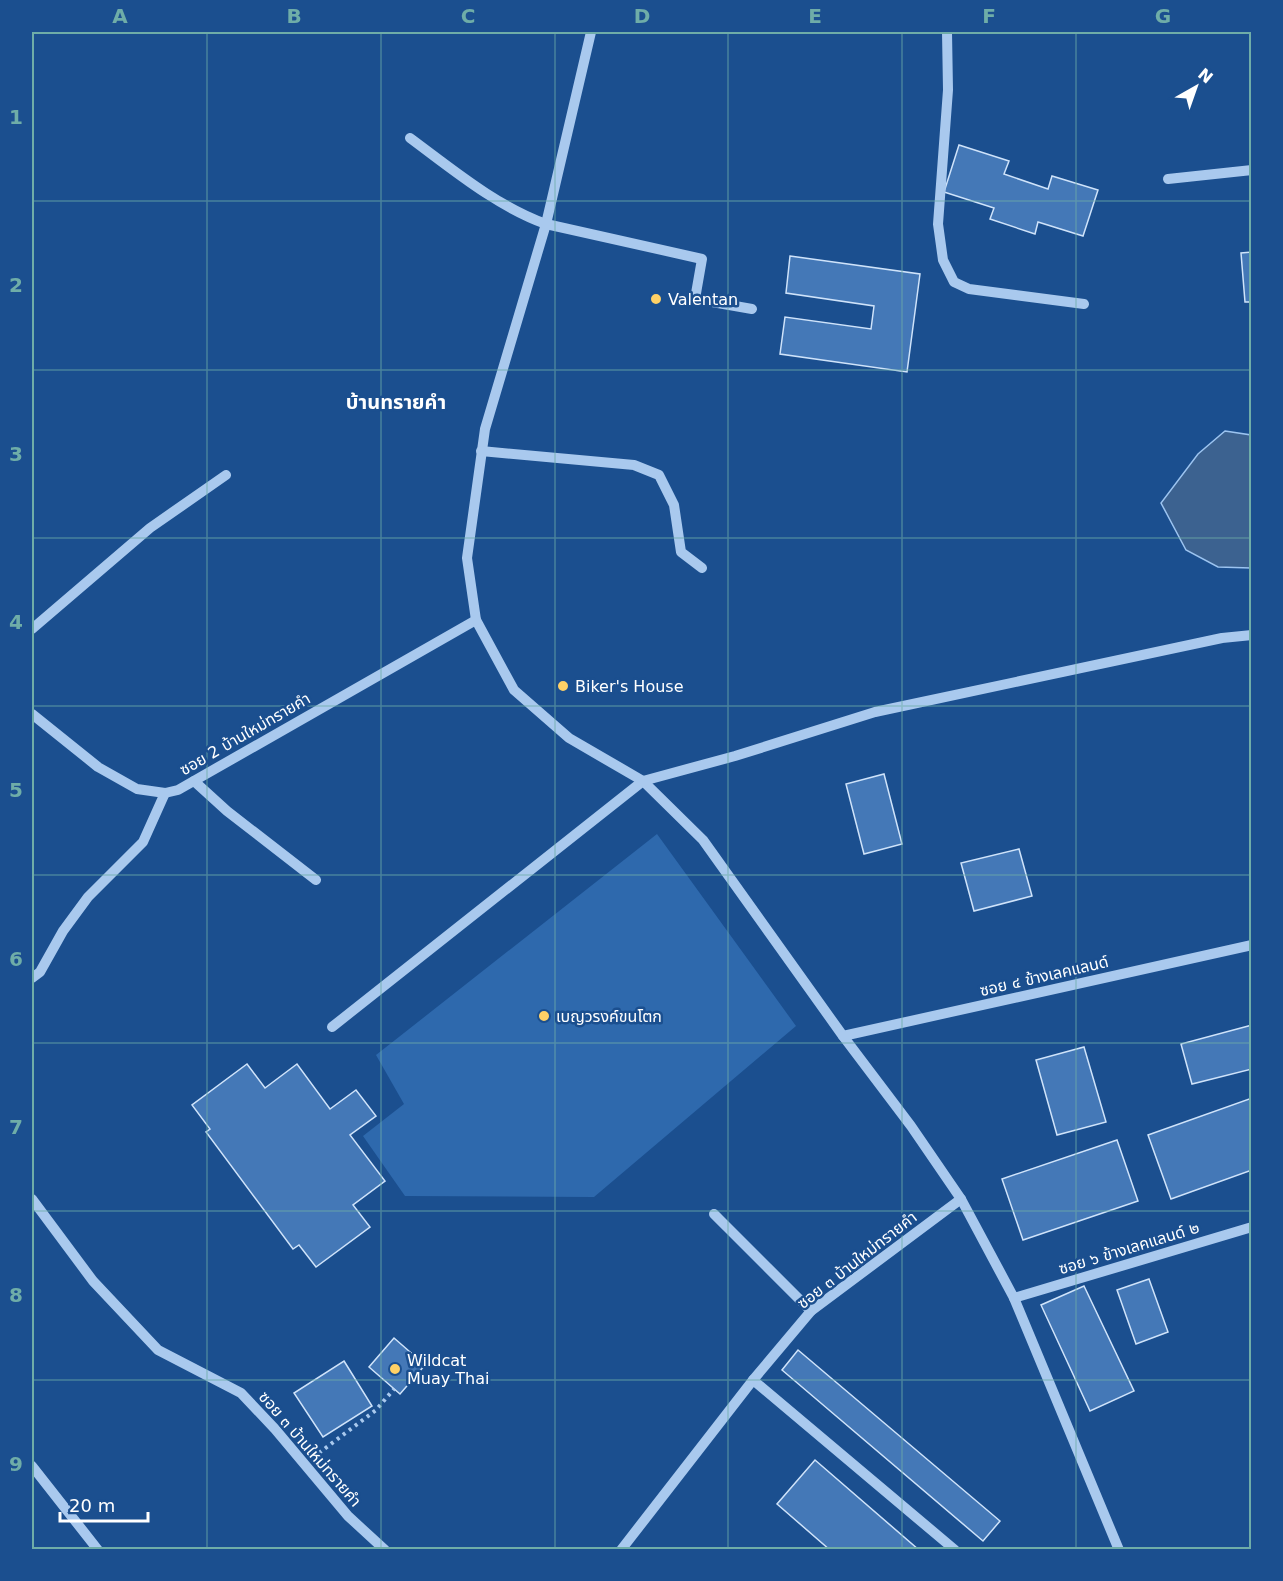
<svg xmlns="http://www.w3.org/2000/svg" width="1283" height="1581" font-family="'DejaVu Sans','Noto Sans Thai',sans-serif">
<rect width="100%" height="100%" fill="#1b4f8f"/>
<path fill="#2e69ad" d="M657 834 796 1026 594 1197 405 1196 363 1136 404 1104 376 1055Z"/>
<path fill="#3c6290" stroke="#9cc4f0" stroke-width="1.5" d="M1225 431 1251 435V568L1218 567 1186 550 1161 503 1198 454Z"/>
<g fill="#4478b7" stroke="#cfe3fa" stroke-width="1.5">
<path d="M959 145 1009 161 1004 174 1048 189 1052 176 1098 190 1083 236 1038 222 1035 234 990 219 994 208 944 192Z"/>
<path d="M1252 252V302H1245L1241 253Z"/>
<path d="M790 256 920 274 907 372 780 354 785 317 871 329 874 306 786 293Z"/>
<path d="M884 774 902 844 864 854 846 784Z"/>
<path d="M1019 849 1032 896 974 911 961 863Z"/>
<path d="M1252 1025V1069L1192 1084 1181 1044Z"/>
<path d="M1084 1047 1106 1122 1057 1135 1036 1060Z"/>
<path d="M247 1064 265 1088 297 1064 330 1109 356 1090 376 1116 350 1135 385 1181 353 1205 370 1227 316 1267 299 1245 293 1249 206 1132 210 1129 192 1105Z"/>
<path d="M1252 1098V1170L1171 1199 1148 1135Z"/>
<path d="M1117 1140 1138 1201 1023 1240 1002 1179Z"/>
<path d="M1149 1279 1168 1332 1136 1344 1117 1290Z"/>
<path d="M1084 1286 1134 1391 1090 1411 1041 1305Z"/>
<path d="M394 1338 425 1365 400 1394 369 1367Z"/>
<path d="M798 1350 1000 1521 983 1541 782 1370Z"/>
<path d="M344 1361 372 1406 323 1437 294 1393Z"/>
<path d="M815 1460 919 1550H830L777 1504Z"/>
</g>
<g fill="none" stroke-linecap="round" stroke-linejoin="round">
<path stroke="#a9c9ee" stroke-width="4" stroke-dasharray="3 4.5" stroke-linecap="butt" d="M319 1453 376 1410 394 1389"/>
<g stroke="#a9c9ee" stroke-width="10">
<path d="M591 32 546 224 485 429 467 558 476 620 514 690 569 738 643 781 703 840 843 1036 911 1126 961 1199 1014 1298 1119 1550"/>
<path d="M947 32 948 90 938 224 943 260 954 282 969 289 1084 304"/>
<path d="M410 138C452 169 496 206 546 224L702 259 695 299 752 309"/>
<path d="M1168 179 1252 170"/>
<path d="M481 451 634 465 659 475 674 505 681 552 702 568"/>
<path d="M32 629 150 528 226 475"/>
<path d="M32 714 98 767 137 789 165 793 178 790 476 620"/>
<path d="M194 781 227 811 316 880"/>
<path d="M32 978 40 972 63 931 88 897 143 842 165 793"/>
<path d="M332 1027 643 781 735 756 875 712 1222 638 1252 635"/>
<path d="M843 1036 1252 945"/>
<path d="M32 1199 93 1281 158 1350 241 1393 275 1429 348 1516 385 1550"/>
<path d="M714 1214 811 1311"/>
<path d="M1014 1298 1252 1227"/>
<path d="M753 1380 955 1550"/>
<path d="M32 1466 98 1550"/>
<path d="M621 1550 753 1380 811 1311 961 1199"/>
</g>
</g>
<path fill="none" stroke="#6fada8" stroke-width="1.5" stroke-opacity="0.55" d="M207 32V1550M381 32V1550M555 32V1550M728 32V1550M902 32V1550M1076 32V1550M32 201H1252M32 370H1252M32 538H1252M32 706H1252M32 875H1252M32 1043H1252M32 1211H1252M32 1380H1252"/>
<g fill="#ffd166" stroke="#1b4f8f" stroke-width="2">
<circle cx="656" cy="299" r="6"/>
<circle cx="563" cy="686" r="6"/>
<circle cx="544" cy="1016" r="6"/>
<circle cx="395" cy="1369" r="6"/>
</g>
<g text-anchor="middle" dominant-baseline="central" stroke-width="5" stroke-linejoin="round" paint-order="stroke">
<g font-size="16" fill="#fff" stroke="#1b4f8f" text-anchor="start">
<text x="668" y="299">Valentan</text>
<text x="575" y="686">Biker's House</text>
<text x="556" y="1016">เบญวรงค์ขนโตก</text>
<text x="407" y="1360">Wildcat<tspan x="407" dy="18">Muay Thai</tspan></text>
</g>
<g font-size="16" fill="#fff" stroke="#1b4f8f">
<text transform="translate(245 734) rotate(-30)">ซอย 2 บ้านใหม่ทรายคำ</text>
<text transform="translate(1044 976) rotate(-13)">ซอย ๔ ข้างเลคแลนด์</text>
<text transform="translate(1129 1248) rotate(-17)">ซอย ๖ ข้างเลคแลนด์ ๒</text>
<text transform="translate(857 1260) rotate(-38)">ซอย ๓ บ้านใหม่ทรายคำ</text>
<text transform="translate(310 1449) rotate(49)">ซอย ๓ บ้านใหม่ทรายคำ</text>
</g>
<g font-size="20" font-weight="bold" fill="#fff" stroke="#1b4f8f">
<text x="396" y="402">บ้านทรายคำ</text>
</g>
</g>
<rect width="1283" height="1581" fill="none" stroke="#1b4f8f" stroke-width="66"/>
<g transform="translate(1196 87) rotate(40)" stroke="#1b4f8f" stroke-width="4.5" paint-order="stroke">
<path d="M0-4.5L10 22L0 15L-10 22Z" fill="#ffffff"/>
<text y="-9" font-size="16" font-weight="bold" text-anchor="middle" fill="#ffffff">N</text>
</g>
<path d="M60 1512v9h88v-9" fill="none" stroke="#ffffff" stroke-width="3"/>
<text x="69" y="1512" font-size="18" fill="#ffffff" stroke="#1b4f8f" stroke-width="4.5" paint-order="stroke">20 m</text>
<rect x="33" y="33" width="1217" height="1515" fill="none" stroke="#6fada8" stroke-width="2"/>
<g font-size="20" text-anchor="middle" font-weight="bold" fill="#6fada8">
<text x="120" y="23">A</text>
<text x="294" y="23">B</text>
<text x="468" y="23">C</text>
<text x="642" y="23">D</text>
<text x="815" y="23">E</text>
<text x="989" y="23">F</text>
<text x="1163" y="23">G</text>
<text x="16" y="124">1</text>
<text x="16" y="292">2</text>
<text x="16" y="461">3</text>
<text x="16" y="629">4</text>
<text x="16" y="797">5</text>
<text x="16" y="966">6</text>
<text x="16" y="1134">7</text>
<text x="16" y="1302">8</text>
<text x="16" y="1471">9</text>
</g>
</svg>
